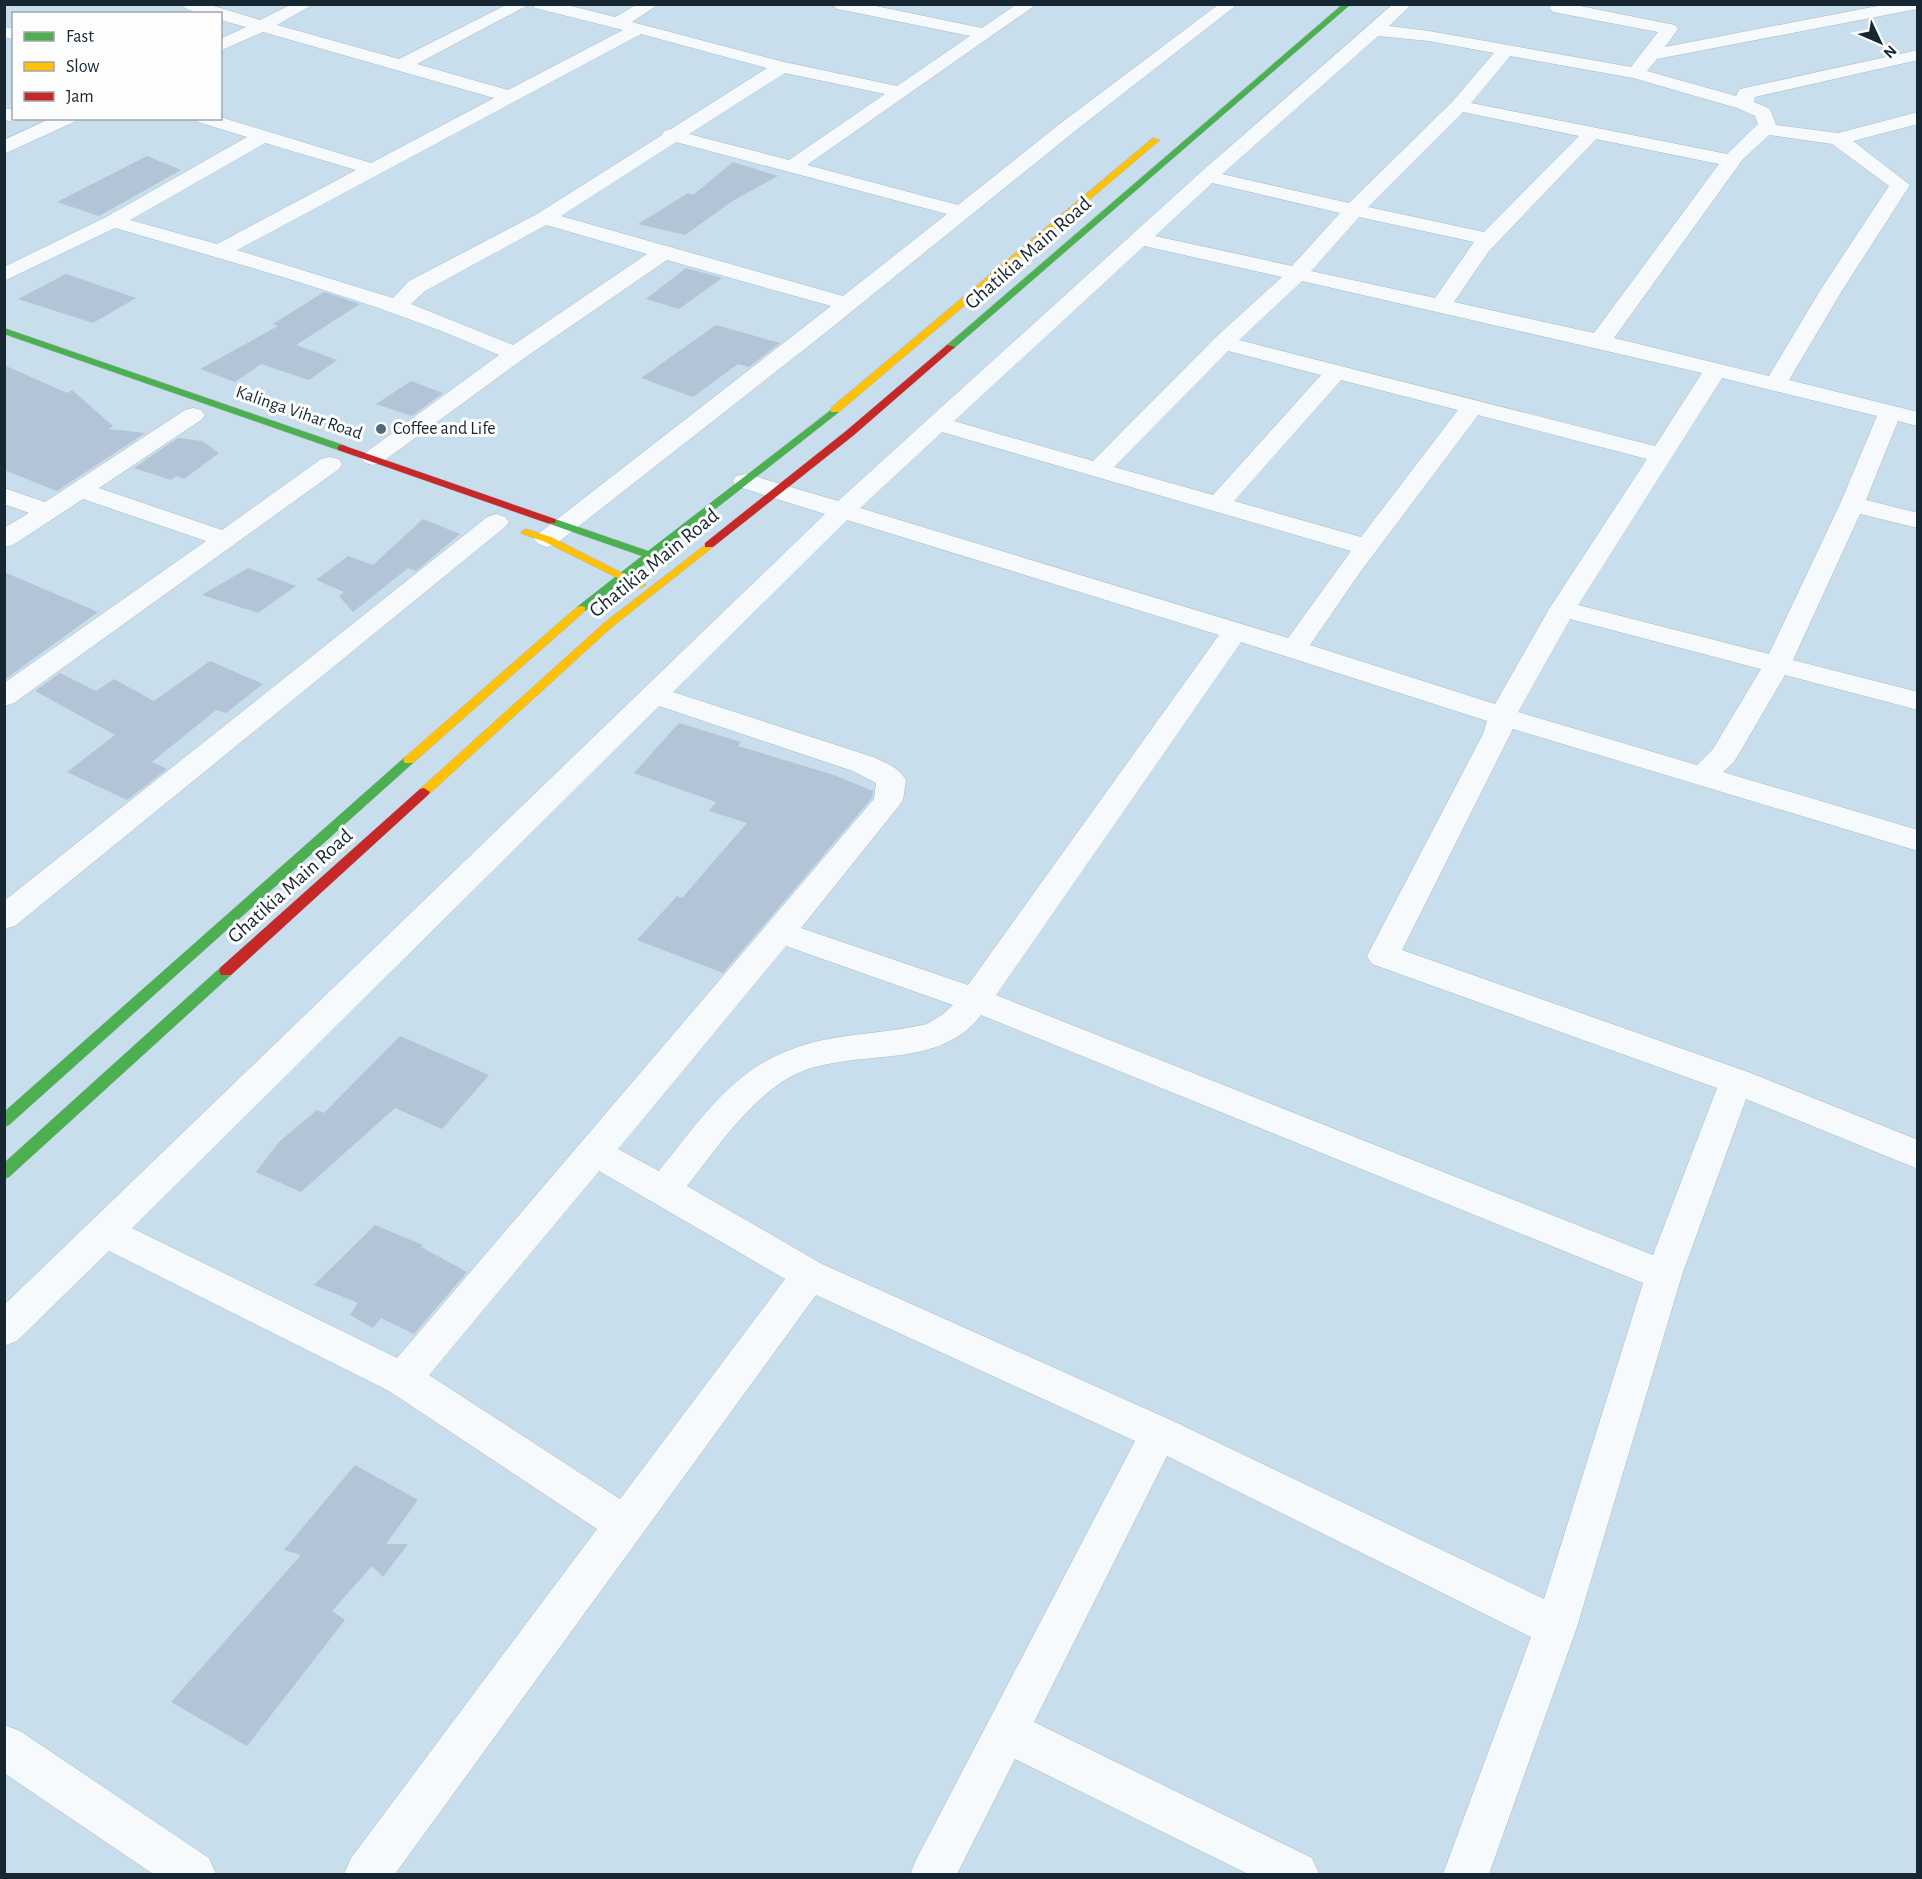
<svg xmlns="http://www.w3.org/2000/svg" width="1922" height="1879" font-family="'Alegreya Sans',sans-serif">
<rect width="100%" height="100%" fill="#c8deed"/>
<g fill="#b2c4d6">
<path d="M147 156 181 170 99 216 57 202Z"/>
<path d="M733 162 778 176 734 200 685 235 638 224 688 193 693 195Z"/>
<path d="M686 268 722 278 679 309 646 299Z"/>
<path d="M66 274 136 298 93 323 18 299Z"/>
<path d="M324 292 360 304 296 345 337 360 309 380 261 364 235 382 200 369 278 326 273 324Z"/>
<path d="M716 325 780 343 749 367 738 364 693 397 641 378Z"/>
<path d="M4 365 67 393 72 390 113 426 109 429 145 433 57 491 4 470Z"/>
<path d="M411 381 443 393 412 416 376 404Z"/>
<path d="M178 438 202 441 219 453 184 479 176 476 171 480 134 468Z"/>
<path d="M423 519 460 534 416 571 408 568 353 612 339 596 344 592 316 580 348 556 373 565Z"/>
<path d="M248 568 296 586 258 613 202 595Z"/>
<path d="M4 572 98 612 4 680Z"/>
<path d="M210 661 263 684 226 713 216 710 152 762 167 769 127 800 67 772 115 735 35 691 60 673 96 691 114 679 154 701Z"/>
<path d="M679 723 741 742 738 746 834 775 873 791 872 798 723 973 637 940 677 896 682 898 747 823 709 811 716 802 634 773Z"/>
<path d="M400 1036 489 1075 442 1129 395 1108 301 1192 256 1172 279 1142 317 1110 324 1113Z"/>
<path d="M375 1225 423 1245 421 1247 467 1272 414 1334 381 1318 373 1328 350 1315 358 1303 314 1285Z"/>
<path d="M355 1465 418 1500 386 1544H408L383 1577 372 1566 332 1611 345 1620 247 1746 171 1702 301 1555 284 1550Z"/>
</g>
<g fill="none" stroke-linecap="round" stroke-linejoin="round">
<defs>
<g id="street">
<path d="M180 4H207L260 20 292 4H314L277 25 399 59 508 4H530L417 64 508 90 623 30 535 8 533 4H563L615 17 638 4H659L632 22 784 62 897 86 970 36 838 9 830 4H866L982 28 1017 4H1037L807 165 958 205 1061 123 1219 4H1238L1075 131 820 337 556 544 547 547 538 544 534 539 538 534 831 306 667 260 523 359 381 463 373 465 365 463 361 458 365 453 499 355C375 300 244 266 115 228L4 281V267L106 217 247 137 198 122 196 118 220 117 371 163 494 98 263 32 220 51V39L246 27 220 20V14C207 14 190 14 180 4ZM641 34 767 68 671 129 664 131 662 135 537 214 409 281 393 298 237 250ZM785 73 885 94 789 160 689 134ZM676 142 947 214 843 296 561 216ZM265 143 356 170 217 244 130 220ZM546 225 647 254 513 345 411 304 425 291Z"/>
<path d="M1393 4H1412L1389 26 1429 31 1631 67 1658 32 1553 12 1550 8 1553 4H1570L1675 25 1678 29 1665 47 1888 4H1918L1917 9 1657 59 1647 71 1736 96 1740 89 1918 50V60L1755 97 1754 102 1770 109 1776 125 1838 133 1918 112V124L1853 141 1910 185 1843 289 1789 380 1918 412V426L1898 421 1866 500 1918 513V528L1860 514 1793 660 1918 692V710L1785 675 1734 762 1723 772 1918 830V851L1513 729 1402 950 1748 1072 1918 1140V1169L1746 1099 1682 1275 1577 1627 1489 1874H1443L1531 1637 1167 1456 1034 1722 1312 1858 1319 1874H1248L1015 1759 957 1874H910L917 1858 1135 1441 816 1295 395 1874H344L351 1858 597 1529 389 1391 109 1251 17 1341 4 1346V1305L825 514 736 486 733 481 736 476 745 474 754 476 838 501 1201 172ZM1378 36 1429 41 1494 53 1452 102 1349 203 1222 174ZM1510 56 1633 78 1737 108 1755 116 1758 124 1727 154 1471 103ZM1463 112 1579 136 1484 232 1368 207ZM1769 135 1832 144 1889 186 1821 289 1769 376 1614 338 1743 159ZM1596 139 1719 164 1594 333 1454 302 1489 251ZM1212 183 1340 213 1292 266 1155 236ZM1359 217 1474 242 1435 298 1311 271ZM1144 246 1282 277 1215 338 1093 461 954 421ZM1302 281 1702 373 1655 446 1239 340ZM1228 351 1321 375 1213 495 1114 467ZM1722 378 1877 416 1840 504 1769 654 1578 605ZM1341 380 1458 410 1361 537 1234 501ZM1478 415 1647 459 1549 609 1495 704 1310 645 1361 571ZM942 432 1351 551 1288 638 860 508ZM847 520 1219 635 968 985 801 928 898 807 903 800 906 780C898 767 886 763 873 757L673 692ZM1570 619 1761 669 1713 749 1697 765 1518 712ZM1241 642 1487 721 1483 734 1367 956 1372 964 1717 1088 1653 1255 996 995ZM659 706 853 771 876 783 874 799 397 1358 132 1228ZM786 946 953 1005 942 1015 927 1024C893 1032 857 1033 823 1040 740 1058 709 1109 659 1171L618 1149ZM981 1015 1643 1283 1544 1599 1173 1421 822 1264 687 1186C717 1148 747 1102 790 1077 849 1045 937 1074 981 1015ZM599 1171 785 1279 620 1499 429 1375Z"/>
<path d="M4 27 14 29V39L4 37Z"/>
<path d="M4 108 14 110V118H22L14 122 4 120Z"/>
<path d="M51 118H76L74 122 4 154V140Z"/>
<path d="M193 408 201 410 205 415 201 420 99 488 222 530 321 459 330 457 339 459 342 464 339 469 14 703 4 706V683L206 541 83 499 13 545 4 547V528L29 513 4 504V488L45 502 185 410Z"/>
<path d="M496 514 505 517 509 522 505 527 15 926 4 929V901L487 517Z"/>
<path d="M4 1725 20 1731 209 1858 216 1874H153L4 1773Z"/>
</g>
<g id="fast">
<path d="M1343 4H1351L953 349H947V345Z"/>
<path d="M4 328 346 446 347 448 342 451 338 450 4 334Z"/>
<path d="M835 407 839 408V412L658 554 670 559V563L666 564 651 559 585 611H577V607L642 556 547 523V519H555L648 551Z"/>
<path d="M409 756 415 760 413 763 9 1125 4 1127V1112L405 757Z"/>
<path d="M226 966 233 971 231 975 9 1177 4 1179V1163L221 967Z"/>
</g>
<g id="slow">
<path d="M1153 138 1160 140 839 412H831V408Z"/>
<path d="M526 529 551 537 646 585 640 588 636 587 543 541 522 534 521 532Z"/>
<path d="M709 542 713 543V547L612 627 428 795H420L418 792 420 789 604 623Z"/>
<path d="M581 606 585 607V611L413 763H405L403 760 405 757 577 607Z"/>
</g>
<g id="jam">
<path d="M947 345 955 347 854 435 713 547H705V543L846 431Z"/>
<path d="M342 445 555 519 556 521 555 523H547L338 450V446Z"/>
<path d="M424 788 430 792 428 795 231 975H221L219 971 221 967 420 789Z"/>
</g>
</defs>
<use href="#street" stroke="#a9bac5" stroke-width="1"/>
<use href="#fast" stroke="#a9bac5" stroke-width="1"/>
<use href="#slow" stroke="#a9bac5" stroke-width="1"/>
<use href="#jam" stroke="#a9bac5" stroke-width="1"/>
<use href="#street" fill="#f7fafc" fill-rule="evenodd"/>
<use href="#fast" fill="#4caf50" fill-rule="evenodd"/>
<use href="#slow" fill="#ffc107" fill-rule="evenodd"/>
<use href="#jam" fill="#c62828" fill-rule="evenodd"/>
</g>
<circle fill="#556773" stroke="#fdfdfd" stroke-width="2" cx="381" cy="429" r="6"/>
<g text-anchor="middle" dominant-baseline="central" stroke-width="6" stroke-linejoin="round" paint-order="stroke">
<g font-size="18" fill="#172731" stroke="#fdfdfd">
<text transform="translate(299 413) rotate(19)">Kalinga Vihar Road</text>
</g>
<g font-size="18" fill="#172731" stroke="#fdfdfd" text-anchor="start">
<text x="393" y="429">Coffee and Life</text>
</g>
<g font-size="21" fill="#172731" stroke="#fdfdfd">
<text transform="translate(1028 253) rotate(-41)">Ghatikia Main Road</text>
<text transform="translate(654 563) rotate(-39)">Ghatikia Main Road</text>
<text transform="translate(290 886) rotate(-42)">Ghatikia Main Road</text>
</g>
</g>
<rect width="1922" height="1879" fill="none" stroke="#172731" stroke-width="12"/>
<rect x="12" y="12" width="210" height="108" fill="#fdfdfd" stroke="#a1a7ab" stroke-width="1.5"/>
<rect x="24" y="32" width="30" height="9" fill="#4caf50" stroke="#a1a7ab" stroke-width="1.5"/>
<text x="66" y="42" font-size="18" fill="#172731">Fast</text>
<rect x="24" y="62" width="30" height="9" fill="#ffc107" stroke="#a1a7ab" stroke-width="1.5"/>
<text x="66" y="72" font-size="18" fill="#172731">Slow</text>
<rect x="24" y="92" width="30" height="9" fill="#c62828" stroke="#a1a7ab" stroke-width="1.5"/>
<text x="66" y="102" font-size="18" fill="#172731">Jam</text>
<g transform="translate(1880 42) rotate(134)" stroke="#fdfdfd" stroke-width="4.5" paint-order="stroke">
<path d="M0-4.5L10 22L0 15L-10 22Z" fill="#172731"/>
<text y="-9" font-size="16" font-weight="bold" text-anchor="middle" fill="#172731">N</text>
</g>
</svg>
